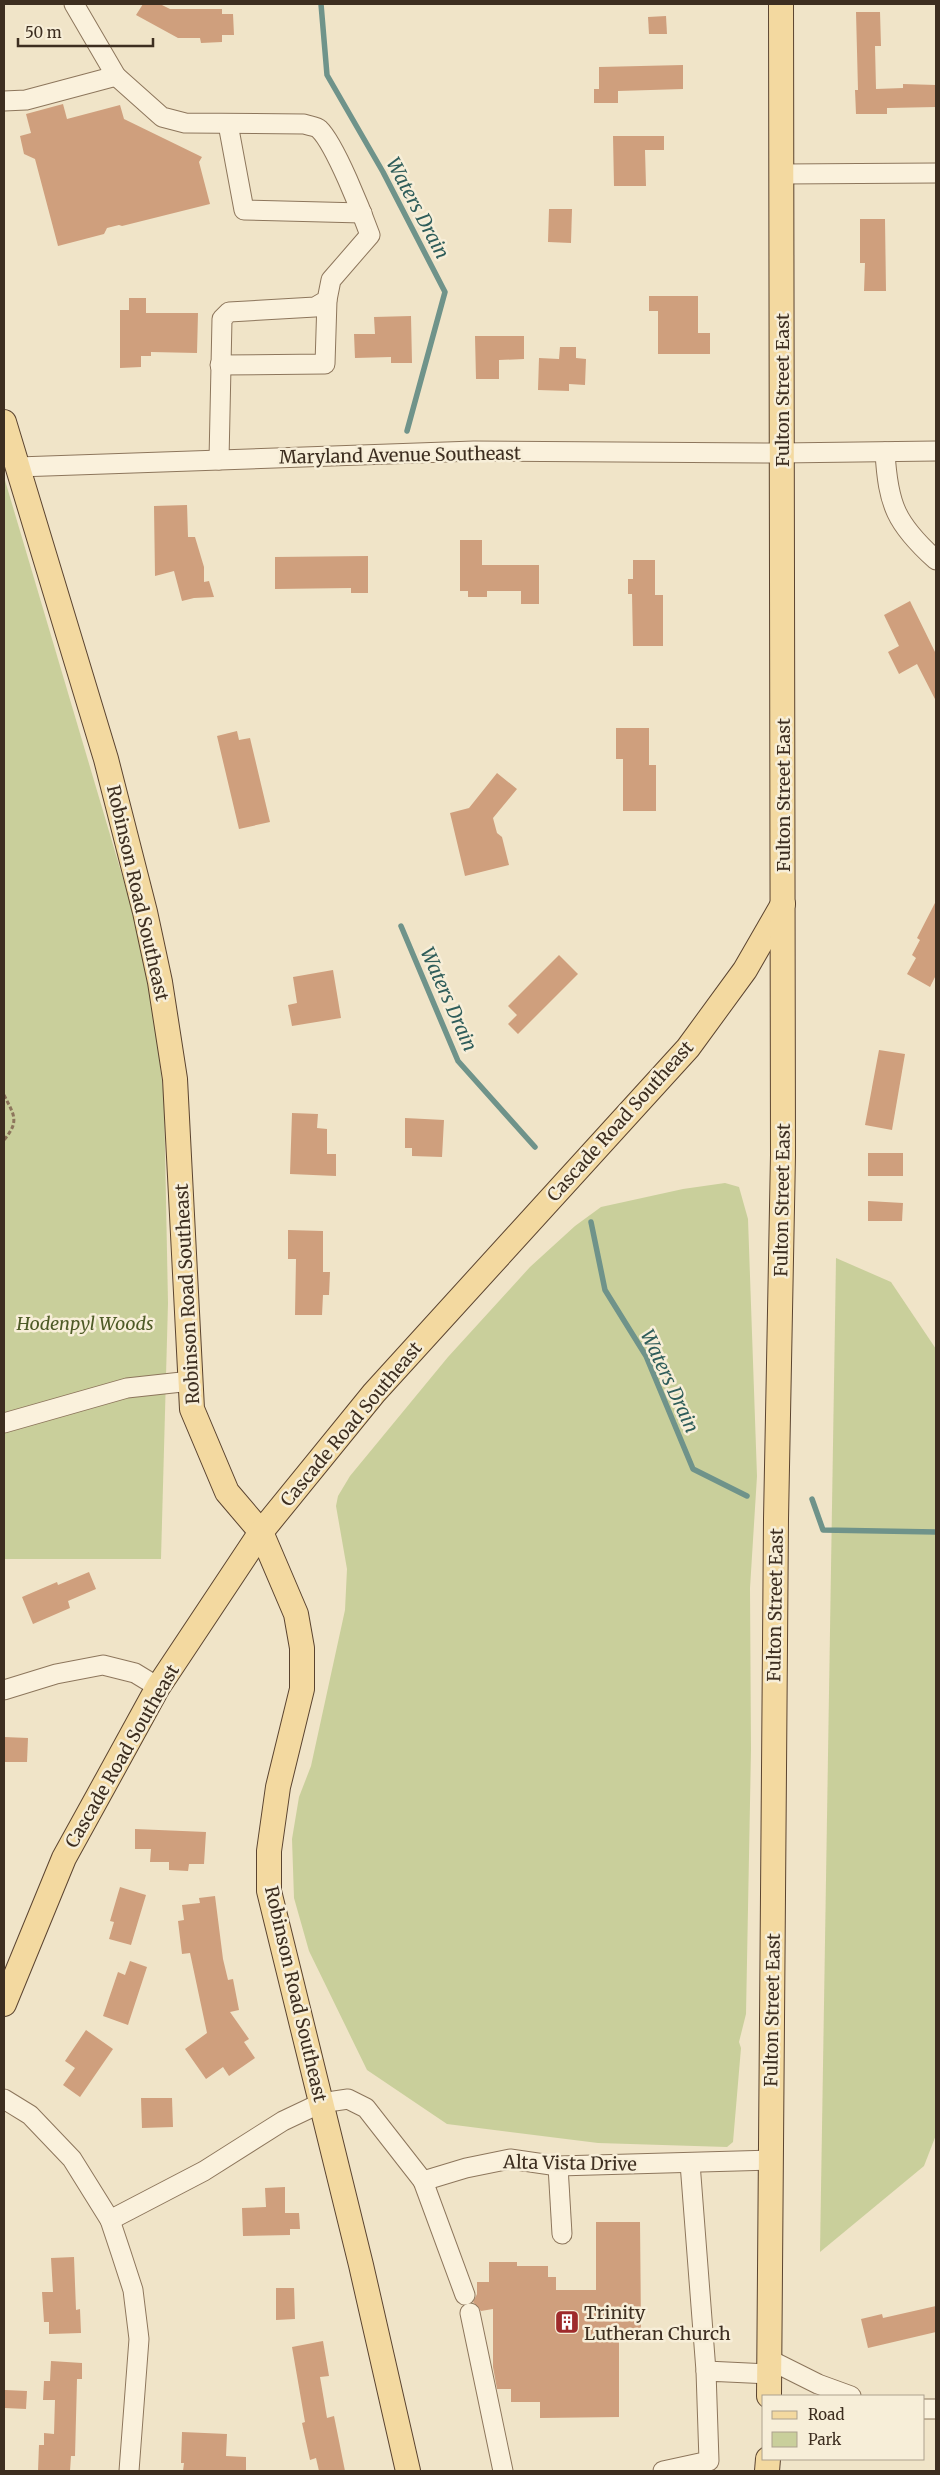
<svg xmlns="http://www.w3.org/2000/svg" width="940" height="2475" font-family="Merriweather,serif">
<rect width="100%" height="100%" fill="#f0e4c8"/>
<g fill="#c9cf9b">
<path d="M4 477 130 902 152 1000 164 1097 168 1303 161 1559H4Z"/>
<path d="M725 1183 739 1187 748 1219 757 1476 750 1588 751 1750 746 2014 739 2042 741 2048 733 2142 727 2147 598 2143 447 2124 367 2070 309 1951 294 1898 292 1839 299 1797 311 1766 345 1610 347 1569 336 1506 338 1496 350 1476 448 1357 530 1267 575 1226 601 1207 683 1189Z"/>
<path d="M836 1258 891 1282 936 1349V2135L924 2166 820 2252Z"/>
</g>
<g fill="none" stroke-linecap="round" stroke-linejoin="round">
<g stroke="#6f938a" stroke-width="5.5">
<path d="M321 4 327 75 383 172 445 292 407 431"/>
<path d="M401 926 458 1061 535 1147"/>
<path d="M591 1222 605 1290 646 1356 693 1469 747 1496"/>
<path d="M812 1499 823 1530 936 1532"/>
</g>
</g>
<g fill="#cf9f7d">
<path d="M143 4H160L170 9H222V14H233L234 35H222V42L201 43 200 38H178L136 15Z"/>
<path d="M856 12H880L881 46H875L876 89 903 88V84L936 85V107L887 108V114H856L855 90H858Z"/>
<path d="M666 16 667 34H649L648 17Z"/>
<path d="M683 65V89L618 91V103H594V89H599V67Z"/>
<path d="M63 104 67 119 120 105 124 119 202 157 199 162 210 204 122 226 119 225 107 228 104 234 58 246 35 159 24 154 20 136 31 133 26 114Z"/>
<path d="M613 136H664V150H645L646 186H614Z"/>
<path d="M549 209H572L571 243 548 242Z"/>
<path d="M860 219H885L886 291H864L865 263H860Z"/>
<path d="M649 296H698V333H710V354H658V311H649Z"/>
<path d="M129 298H146V313H198L197 353 151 352V356H141V367L120 368V310H129Z"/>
<path d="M411 316 412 363H391V357L355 358 354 334H375L374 317Z"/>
<path d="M475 336H524V359L499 360V379H476Z"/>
<path d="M560 347H576V358L586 359 585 385 569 384V391L538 390 539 358 559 359Z"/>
<path d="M187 505 188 537H195L204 567V582L209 581 214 597 194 598 182 601 174 571 155 576 154 506Z"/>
<path d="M460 540H482V565H539V604H521V591H487V597H468V591H460Z"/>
<path d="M368 556V593H351V588L275 589V557Z"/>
<path d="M633 560H655V595H663V646H633L632 594H628V579H633Z"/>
<path d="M910 601 936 654V701L917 664 899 674 888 652 899 646 884 615Z"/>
<path d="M616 728H649V765H656V811H623V759H616Z"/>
<path d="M237 731 239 740 250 738 270 822 239 829 217 736Z"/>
<path d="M497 773 517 789 493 818 497 833 502 837 509 865 465 876 450 813 469 808Z"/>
<path d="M936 901V975L930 987 907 974 916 958 912 955 920 940 917 938Z"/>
<path d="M559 955 578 974 518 1034 508 1024 517 1015 508 1006Z"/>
<path d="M333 970 341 1018 292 1026 288 1005 297 1003 293 977Z"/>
<path d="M879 1050 905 1054 892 1130 865 1125Z"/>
<path d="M292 1113 318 1114 317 1128 327 1129V1154H336V1176L290 1174Z"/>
<path d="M405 1118 444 1120 442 1157 412 1156V1148H405Z"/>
<rect x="868" y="1153" width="35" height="23"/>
<path d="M868 1201 903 1203 902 1221H868Z"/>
<path d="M288 1230 323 1231V1272H330L329 1295H323L322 1315H295L296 1259H288Z"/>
<path d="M89 1572 96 1589 68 1601 70 1608 33 1624 22 1597 57 1582 58 1585Z"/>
<path d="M4 1737 28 1738 27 1762H4Z"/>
<path d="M135 1829 206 1832 204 1864H189L188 1871 169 1870V1862H150L151 1849H135Z"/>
<path d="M120 1887 146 1895 131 1945 109 1939 114 1922 110 1921Z"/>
<path d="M215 1896 223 1959 228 1980 233 1979 239 2010 230 2012 249 2039 244 2042 255 2058 229 2076 223 2067 206 2079 185 2049 207 2033 190 1953 182 1954 178 1921 184 1920 182 1905 200 1903 199 1898Z"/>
<path d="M130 1961 147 1967 128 2025 103 2016 118 1972 125 1975Z"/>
<path d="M86 2030 113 2049 80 2097 63 2085 75 2068 65 2061Z"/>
<path d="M141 2098H172L173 2127 142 2128Z"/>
<path d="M285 2187V2213H299L300 2229H290V2235L243 2236 242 2208 266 2207 265 2188Z"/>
<path d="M596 2222H640L641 2330H619V2417L540 2418V2402H511V2389H497L493 2367V2309L481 2311 473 2302 477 2294V2282H489V2262H517V2266H548V2277H556V2290H596Z"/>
<path d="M74 2257 76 2310 80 2309 81 2333 49 2334V2322H44L42 2292H53L51 2258Z"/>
<path d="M276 2288H294L295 2319 276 2320Z"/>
<path d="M936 2306V2332L868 2348 861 2319 882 2314 883 2318Z"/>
<path d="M323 2341 329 2376 320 2377 327 2418 334 2416 345 2471H319L316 2458 310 2460 302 2423 305 2422 292 2347Z"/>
<path d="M51 2361 82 2363V2379H77L75 2456H71L70 2471H38L39 2445H44V2433L54 2434 55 2400H43L44 2381H50Z"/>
<path d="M5 2390 27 2391 26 2409 5 2408Z"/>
<path d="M182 2432 227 2434 226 2456 246 2457V2471H183L184 2463H181Z"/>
</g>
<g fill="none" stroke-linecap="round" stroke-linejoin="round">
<defs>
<g id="minor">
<path d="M74 4 116 76 162 117 185 123 304 124C309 126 316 126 319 129 335 144 362 213 370 235L331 280 327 300 315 307 229 312 222 319 219 460"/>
<path d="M4 101 26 100 116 76"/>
<path d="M228 124 244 210 362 213"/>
<path d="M783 174 936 173"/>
<path d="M220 365 325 364 327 300"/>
<path d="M885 452C888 505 896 524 936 560"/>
<path d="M18 467 474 451 781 453 936 451"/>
<path d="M4 1423 127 1388 191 1381"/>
<path d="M4 1690 56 1674 103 1665 135 1673 158 1687"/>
<path d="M4 2099 30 2115 72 2159 110 2220 121 2253 133 2290 139 2339 129 2471"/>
<path d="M690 2163 706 2371"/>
<path d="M558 2166 562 2234"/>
<path d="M423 2181 465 2295"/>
<path d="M110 2220 204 2171 283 2121 321 2103 348 2099 366 2108 423 2181 466 2168 510 2159 558 2166 770 2160"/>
<path d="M470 2313 503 2471"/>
<path d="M770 2360 818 2384 851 2396"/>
<path d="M924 2409H936"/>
<path d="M663 2471 709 2461 706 2371 770 2374"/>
</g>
<g id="major">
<path d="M4 422 106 759 145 912 160 982 175 1079 192 1409 227 1492 261 1532 296 1614 302 1648V1689L278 1787 269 1851V1891L361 2265 408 2471"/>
<path d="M4 2004 64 1858 107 1780 158 1687 261 1532 374 1393 688 1048 745 970 783 904"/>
<path d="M769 2396 776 1519 783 1155 781 4"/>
<path d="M767 2471 768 2459"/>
</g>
</defs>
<use href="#minor" stroke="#8d765c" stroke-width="21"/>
<use href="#major" stroke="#5b4430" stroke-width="26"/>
<path stroke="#8d765c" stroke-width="3" stroke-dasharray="4 2.5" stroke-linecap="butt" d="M4 1095C14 1115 20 1121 4 1140"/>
<use href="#minor" stroke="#faf1dc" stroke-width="19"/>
<use href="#major" stroke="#f3d9a0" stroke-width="24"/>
</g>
<defs>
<symbol id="building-square" viewBox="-11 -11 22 22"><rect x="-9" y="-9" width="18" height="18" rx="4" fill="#9e2a2b" stroke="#f7eed8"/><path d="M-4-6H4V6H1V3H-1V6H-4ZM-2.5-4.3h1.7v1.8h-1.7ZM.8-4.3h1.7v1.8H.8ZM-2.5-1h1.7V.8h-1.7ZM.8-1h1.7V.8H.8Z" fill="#fff"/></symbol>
</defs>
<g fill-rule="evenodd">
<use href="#building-square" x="553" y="2308" width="28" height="28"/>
</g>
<g text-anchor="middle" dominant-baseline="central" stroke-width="5" stroke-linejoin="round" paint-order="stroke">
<g font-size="18" fill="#3d2e20" stroke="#f7eed8">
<text transform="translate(782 390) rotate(-90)">Fulton Street East</text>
<text transform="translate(400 455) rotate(-1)">Maryland Avenue Southeast</text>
<text transform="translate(783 795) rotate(-90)">Fulton Street East</text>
<text transform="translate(138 893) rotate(77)">Robinson Road Southeast</text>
<text transform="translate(620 1121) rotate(-48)">Cascade Road Southeast</text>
<text transform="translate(782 1200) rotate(-89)">Fulton Street East</text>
<text transform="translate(187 1294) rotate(-93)">Robinson Road Southeast</text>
<text transform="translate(351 1424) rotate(-50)">Cascade Road Southeast</text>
<text transform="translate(775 1605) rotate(-89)">Fulton Street East</text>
<text transform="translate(122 1756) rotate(-60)">Cascade Road Southeast</text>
<text transform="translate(296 1994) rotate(77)">Robinson Road Southeast</text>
<text transform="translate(772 2010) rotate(-89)">Fulton Street East</text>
<text transform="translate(570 2163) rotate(1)">Alta Vista Drive</text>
</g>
<g font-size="18" font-style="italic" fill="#4d5a26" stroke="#f7eed8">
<text x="85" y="1323">Hodenpyl Woods</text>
</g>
<g font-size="18" fill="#3d2e20" stroke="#f7eed8" text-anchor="start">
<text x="584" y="2312">Trinity<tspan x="584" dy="21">Lutheran Church</tspan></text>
</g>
<g font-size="19" font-style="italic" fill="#2f5d5a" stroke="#f7eed8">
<text transform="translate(418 208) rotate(62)">Waters Drain</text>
<text transform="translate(449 999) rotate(66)">Waters Drain</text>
<text transform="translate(670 1381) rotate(65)">Waters Drain</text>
</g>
</g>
<rect width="940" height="2475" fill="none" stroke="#3d2e20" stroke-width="10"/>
<rect x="762" y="2395" width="162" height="65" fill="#f7eed8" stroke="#ada18e"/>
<rect x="772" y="2411" width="25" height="8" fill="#f3d9a0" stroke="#ada18e"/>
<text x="808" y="2420" font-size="15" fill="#3d2e20">Road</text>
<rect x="772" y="2432" width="25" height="15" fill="#c9cf9b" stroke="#ada18e"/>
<text x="808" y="2445" font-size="15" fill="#3d2e20">Park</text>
<path d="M18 38v8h135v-8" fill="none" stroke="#3d2e20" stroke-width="2.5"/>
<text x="25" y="38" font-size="15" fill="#3d2e20" stroke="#f7eed8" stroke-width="4" paint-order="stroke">50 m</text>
</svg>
